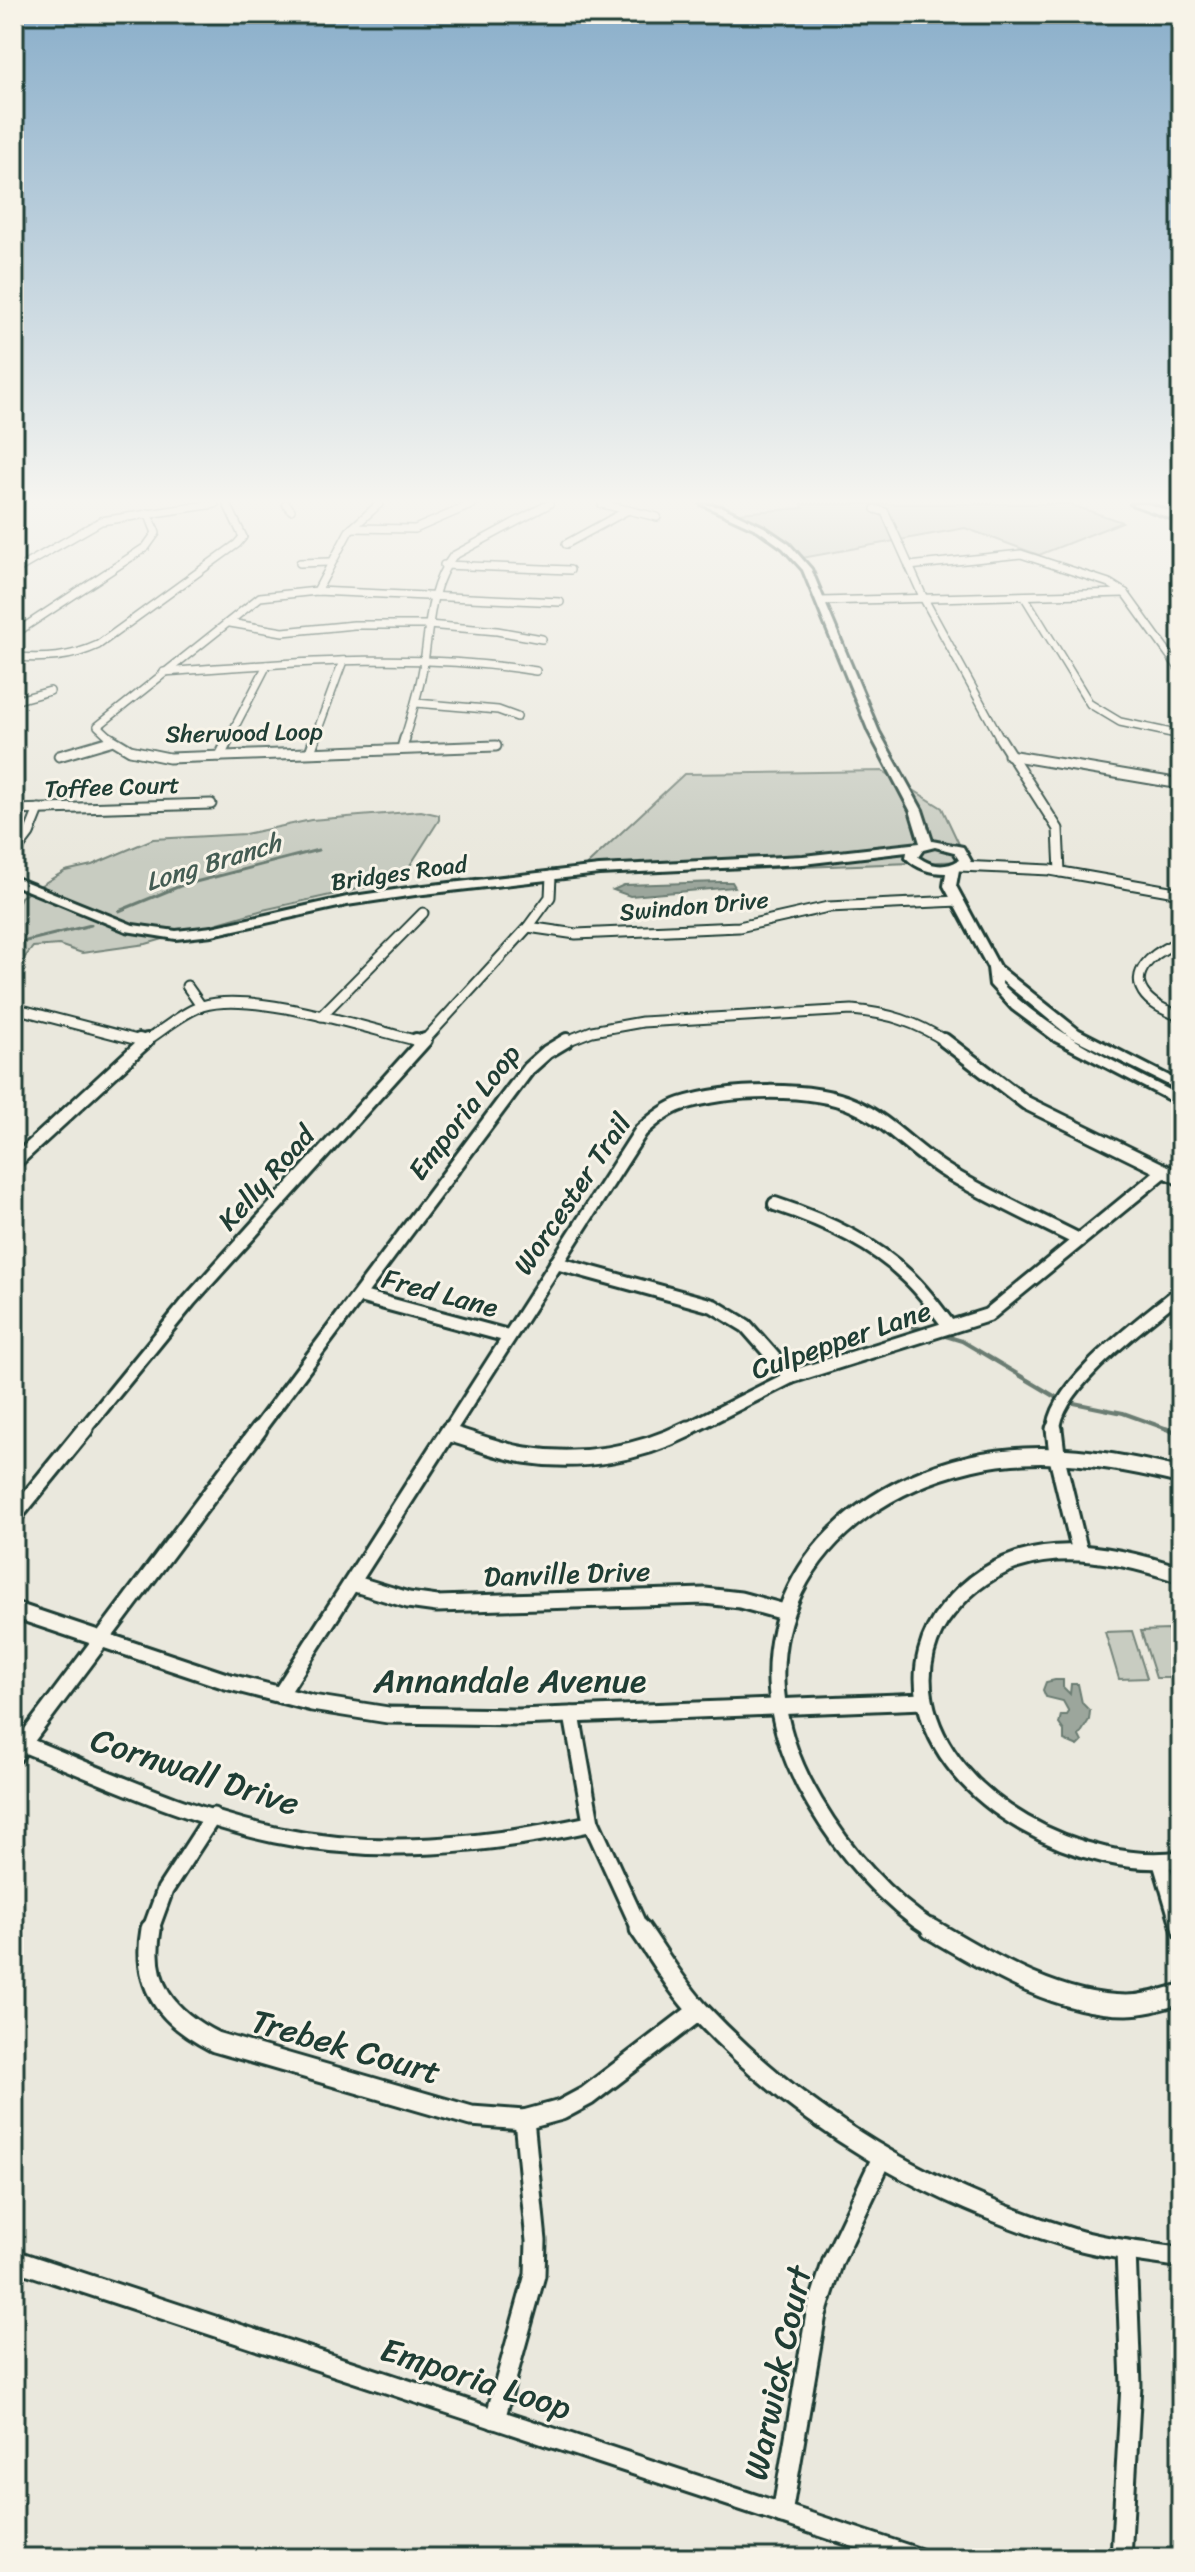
<svg xmlns="http://www.w3.org/2000/svg" width="1195" height="2572" font-family="Sriracha,sans-serif">
<rect width="100%" height="100%" fill="#eae8dd"/>
<filter id="ink" filterUnits="userSpaceOnUse"><feTurbulence type="fractalNoise" baseFrequency=".0125" numOctaves="2"/><feDisplacementMap in="SourceGraphic" scale="16" xChannelSelector="R" yChannelSelector="G"/><feConvolveMatrix kernelMatrix="1 2 1 2 8 2 1 2 1" color-interpolation-filters="sRGB"/></filter>
<g filter="url(#ink)">
<g fill="#c8ccc1" stroke="#74847a" stroke-width="2">
<path d="M802 504H1069L1122 522 1039 555 965 528 797 559 784 540 727 514 803 508Z"/>
<path d="M883 771 942 808 967 861 576 875 684 774Z"/>
<path d="M421 811 439 815V820L409 867 380 884 263 910 146 944 82 953 59 945 33 947 14 971V911L21 897 65 871 92 865 153 839 245 834 311 820Z"/>
<path d="M1168 1630 1181 1678H1156L1141 1631Z"/>
<path d="M1132 1631 1147 1678 1119 1679 1105 1632Z"/>
</g>
<g fill="#9ca69c" stroke="#6a7c72" stroke-width="2">
<path d="M720 882H732L735 887 630 896 613 890 624 885Z"/>
<path d="M1055 1680H1063V1687L1070 1694 1071 1684H1078L1082 1703 1090 1711 1089 1720 1079 1736 1082 1742 1078 1746 1064 1740V1731L1059 1724 1061 1715H1067L1069 1712 1063 1701 1046 1697 1043 1690 1046 1682Z"/>
</g>
<g fill="none" stroke-linecap="round" stroke-linejoin="round">
<g stroke="#6a7c72" stroke-width="3">
<path d="M119 911 180 886 318 850"/>
<path d="M14 944 91 925"/>
</g>
<g stroke="#6a7c72" stroke-width="4">
<path d="M910 1326 927 1330"/>
<path d="M939 1334 962 1341 1061 1400"/>
<path d="M1069 1402 1123 1413 1173 1431"/>
</g>
<path stroke="#6a7c72" stroke-width="5" d="M1167 1429 1181 1434"/>
<defs>
<g id="minor-far4">
<path d="M286 504 291 510"/>
<path d="M602 504 657 517"/>
<path d="M875 509 885 512 924 599 1001 740"/>
<path d="M352 528 415 529 473 504"/>
<path d="M566 544 628 510"/>
<path d="M300 563 329 562"/>
<path d="M444 565 570 570"/>
<path d="M909 566 1021 554 1109 583 1125 593 1181 671"/>
<path d="M14 571 101 521 215 504"/>
<path d="M317 591 349 531 379 504"/>
<path d="M1024 596 1090 704 1120 722 1181 735"/>
<path d="M821 601 1125 593"/>
<path d="M230 623 283 632 354 625H428L497 631 542 639"/>
<path d="M14 634 146 547 156 533 148 513"/>
<path d="M14 657C45 659 70 658 98 645L237 544 243 537 227 504"/>
<path d="M164 672C289 663 412 651 536 671"/>
<path d="M14 701 50 691"/>
<path d="M416 703 498 710 517 717"/>
<path d="M113 740 98 726 260 597 317 591 560 602"/>
<path d="M228 740 267 665"/>
<path d="M314 740 343 661"/>
<path d="M404 740C411 717 419 692 423 668 430 629 428 589 453 556L549 504"/>
</g>
<g id="minor-far3">
<path d="M110 738 130 750 169 758 496 746"/>
<path d="M1000 738 1058 829 1060 872"/>
<path d="M402 748 405 738"/>
<path d="M310 752 315 738"/>
<path d="M1009 755 1181 784"/>
<path d="M59 756 110 741"/>
<path d="M220 756 229 738"/>
<path d="M14 810 211 804"/>
<path d="M14 854 29 834 39 809"/>
<path d="M959 866 1050 870 1181 893"/>
<path d="M528 927 576 934 739 927 828 907 959 901"/>
<path d="M1181 942C1162 947 1128 969 1143 992 1151 1005 1168 1011 1181 1017"/>
<path d="M187 986 201 1006"/>
<path d="M18 1009 145 1042"/>
<path d="M321 1016 423 913"/>
<path d="M144 1042C162 1031 183 1012 202 1006 253 990 368 1029 422 1042"/>
<path d="M423 1042 528 927 550 897 551 876"/>
<path d="M564 1042 592 1031 642 1022 852 1010C889 1013 916 1022 947 1042"/>
</g>
<g id="minor-far2">
<path d="M139 1040 145 1042"/>
<path d="M416 1040 422 1042"/>
<path d="M944 1040 1026 1103 1181 1179"/>
<path d="M14 1163 147 1040"/>
<path d="M775 1204C821 1219 871 1241 906 1275 923 1290 936 1309 950 1327"/>
<path d="M556 1263 713 1306 746 1326 791 1377"/>
<path d="M359 1296 508 1336"/>
<path d="M83 1431 190 1300 425 1040"/>
<path d="M257 1431 528 1069 547 1052 567 1040"/>
<path d="M449 1431 641 1131C653 1120 666 1109 681 1104 727 1089 811 1086 855 1106 890 1122 916 1154 949 1173 991 1198 1036 1218 1079 1240"/>
<path d="M684 1431 791 1377 988 1315 1164 1171"/>
<path d="M1054 1431C1054 1385 1146 1321 1181 1291"/>
</g>
<g id="minor-far1">
<path d="M1054 1429 1058 1462 1080 1552"/>
<path d="M448 1433C473 1440 499 1451 525 1455 580 1464 639 1454 688 1429"/>
<path d="M14 1516 85 1429"/>
<path d="M1181 1575C1098 1547 1009 1533 948 1610 927 1635 919 1667 925 1700 944 1803 1085 1873 1181 1859"/>
<path d="M352 1583 408 1600 437 1604 705 1596 740 1600 784 1612"/>
<path d="M14 1610 226 1681 312 1703 388 1715 518 1717 924 1701"/>
<path d="M280 1695 450 1429"/>
<path d="M572 1715 591 1822 641 1931"/>
<path d="M23 1744C105 1777 188 1816 275 1835 379 1857 486 1846 589 1824"/>
<path d="M14 1756 259 1429"/>
<path d="M1161 1863 1181 1931"/>
<path d="M150 1931 165 1890 213 1816"/>
<path d="M934 1931C886 1901 844 1852 815 1803 722 1649 803 1503 971 1463 1040 1447 1113 1459 1181 1476"/>
</g>
<g id="minor">
<path d="M151 1929C141 1986 166 2017 215 2042L471 2116 524 2120 561 2110 587 2096 698 2011"/>
<path d="M640 1929C659 1956 677 1988 700 2012 805 2123 928 2195 1074 2239 1108 2249 1146 2252 1181 2258"/>
<path d="M931 1929C989 1963 1056 2005 1126 2005 1145 2005 1163 1999 1181 1994"/>
<path d="M14 2260 917 2558"/>
<path d="M495 2419 535 2275 536 2241 524 2120"/>
<path d="M782 2514 816 2314 833 2261 881 2160"/>
<path d="M1121 2558 1131 2385 1126 2250"/>
</g>
<path id="tertiary" d="M701 504 722 507 764 527 789 544 811 569 879 732 922 810 932 841 963 847 971 861 959 870 956 886 999 966 1079 1030 1181 1082V1091L1069 1036 1002 981V984C1053 1035 1118 1063 1181 1096V1106L1055 1041 1012 1009 990 985 988 968 944 886 946 873C931 873 917 869 906 858L907 852 803 864 599 874 415 895 347 905 212 935 176 939 126 931 14 885V877L133 925 176 931 212 927 347 897 415 887 599 866 803 856 920 843 910 810 869 732 803 570 783 548 758 530ZM935 847 954 852 959 860C944 869 931 866 918 857L923 850Z"/>
<path id="motorway" d="M1131 504H1148L1181 515V522Z"/>
</defs>
<use href="#minor-far4" stroke="#1f3d34" stroke-width="10"/>
<use href="#minor-far3" stroke="#1f3d34" stroke-width="13"/>
<use href="#minor-far2" stroke="#1f3d34" stroke-width="18"/>
<use href="#minor-far1" stroke="#1f3d34" stroke-width="21"/>
<use href="#minor" stroke="#1f3d34" stroke-width="25"/>
<use href="#tertiary" stroke="#1f3d34" stroke-width="6"/>
<use href="#motorway" stroke="#1f3d34" stroke-width="6"/>
<use href="#minor-far4" stroke="#f7f3e8" stroke-width="7"/>
<use href="#minor-far3" stroke="#f7f3e8" stroke-width="9"/>
<use href="#minor-far2" stroke="#f7f3e8" stroke-width="12"/>
<use href="#minor-far1" stroke="#f7f3e8" stroke-width="15"/>
<use href="#minor" stroke="#f7f3e8" stroke-width="19"/>
<use href="#tertiary" fill="#f7f3e8" fill-rule="evenodd"/>
<use href="#motorway" fill="#f7f3e8" fill-rule="evenodd"/>
</g>
</g>
<linearGradient id="sky" x2="0" y2="1"><stop stop-color="#89aeca"/><stop offset="0.58" stop-color="#f6f5f0"/><stop offset="1" stop-color="#f6f5f0" stop-opacity="0"/></linearGradient>
<rect width="1195" height="864" fill="url(#sky)"/>
<g text-anchor="middle" dominant-baseline="central" stroke-width="6" stroke-linejoin="round" paint-order="stroke">
<g font-size="24" fill="#1f3d34" stroke="#f7f3e8">
<text transform="translate(244 733) rotate(-1)">Sherwood Loop</text>
<text transform="translate(112 787) rotate(-2)">Toffee Court</text>
<text transform="translate(399 873) rotate(-8)">Bridges Road</text>
<text transform="translate(694 906) rotate(-5)">Swindon Drive</text>
</g>
<g font-size="26" font-style="italic" fill="#445c53" stroke="#f7f3e8">
<text transform="translate(213 862) rotate(-17)">Long Branch</text>
</g>
<g font-size="28" fill="#1f3d34" stroke="#f7f3e8">
<text transform="translate(464 1112) rotate(-52)">Emporia Loop</text>
<text transform="translate(266 1178) rotate(-48)">Kelly Road</text>
<text transform="translate(572 1194) rotate(-56)">Worcester Trail</text>
<text transform="translate(440 1293) rotate(15)">Fred Lane</text>
<text transform="translate(841 1340) rotate(-19)">Culpepper Lane</text>
<text transform="translate(567 1574) rotate(-2)">Danville Drive</text>
</g>
<g font-size="34" fill="#1f3d34" stroke="#f7f3e8">
<text x="510" y="1681">Annandale Avenue</text>
<text transform="translate(195 1772) rotate(18)">Cornwall Drive</text>
<text transform="translate(346 2047) rotate(16)">Trebek Court</text>
<text transform="translate(778 2373) rotate(-78)">Warwick Court</text>
<text transform="translate(476 2379) rotate(18)">Emporia Loop</text>
</g>
</g>
<rect width="1195" height="2572" fill="none" stroke="#f7f3e8" stroke-width="48"/>
<rect x="24" y="24" width="1147" height="2524" fill="none" stroke="#1f3d34" stroke-width="3" filter="url(#ink)"/>
</svg>
